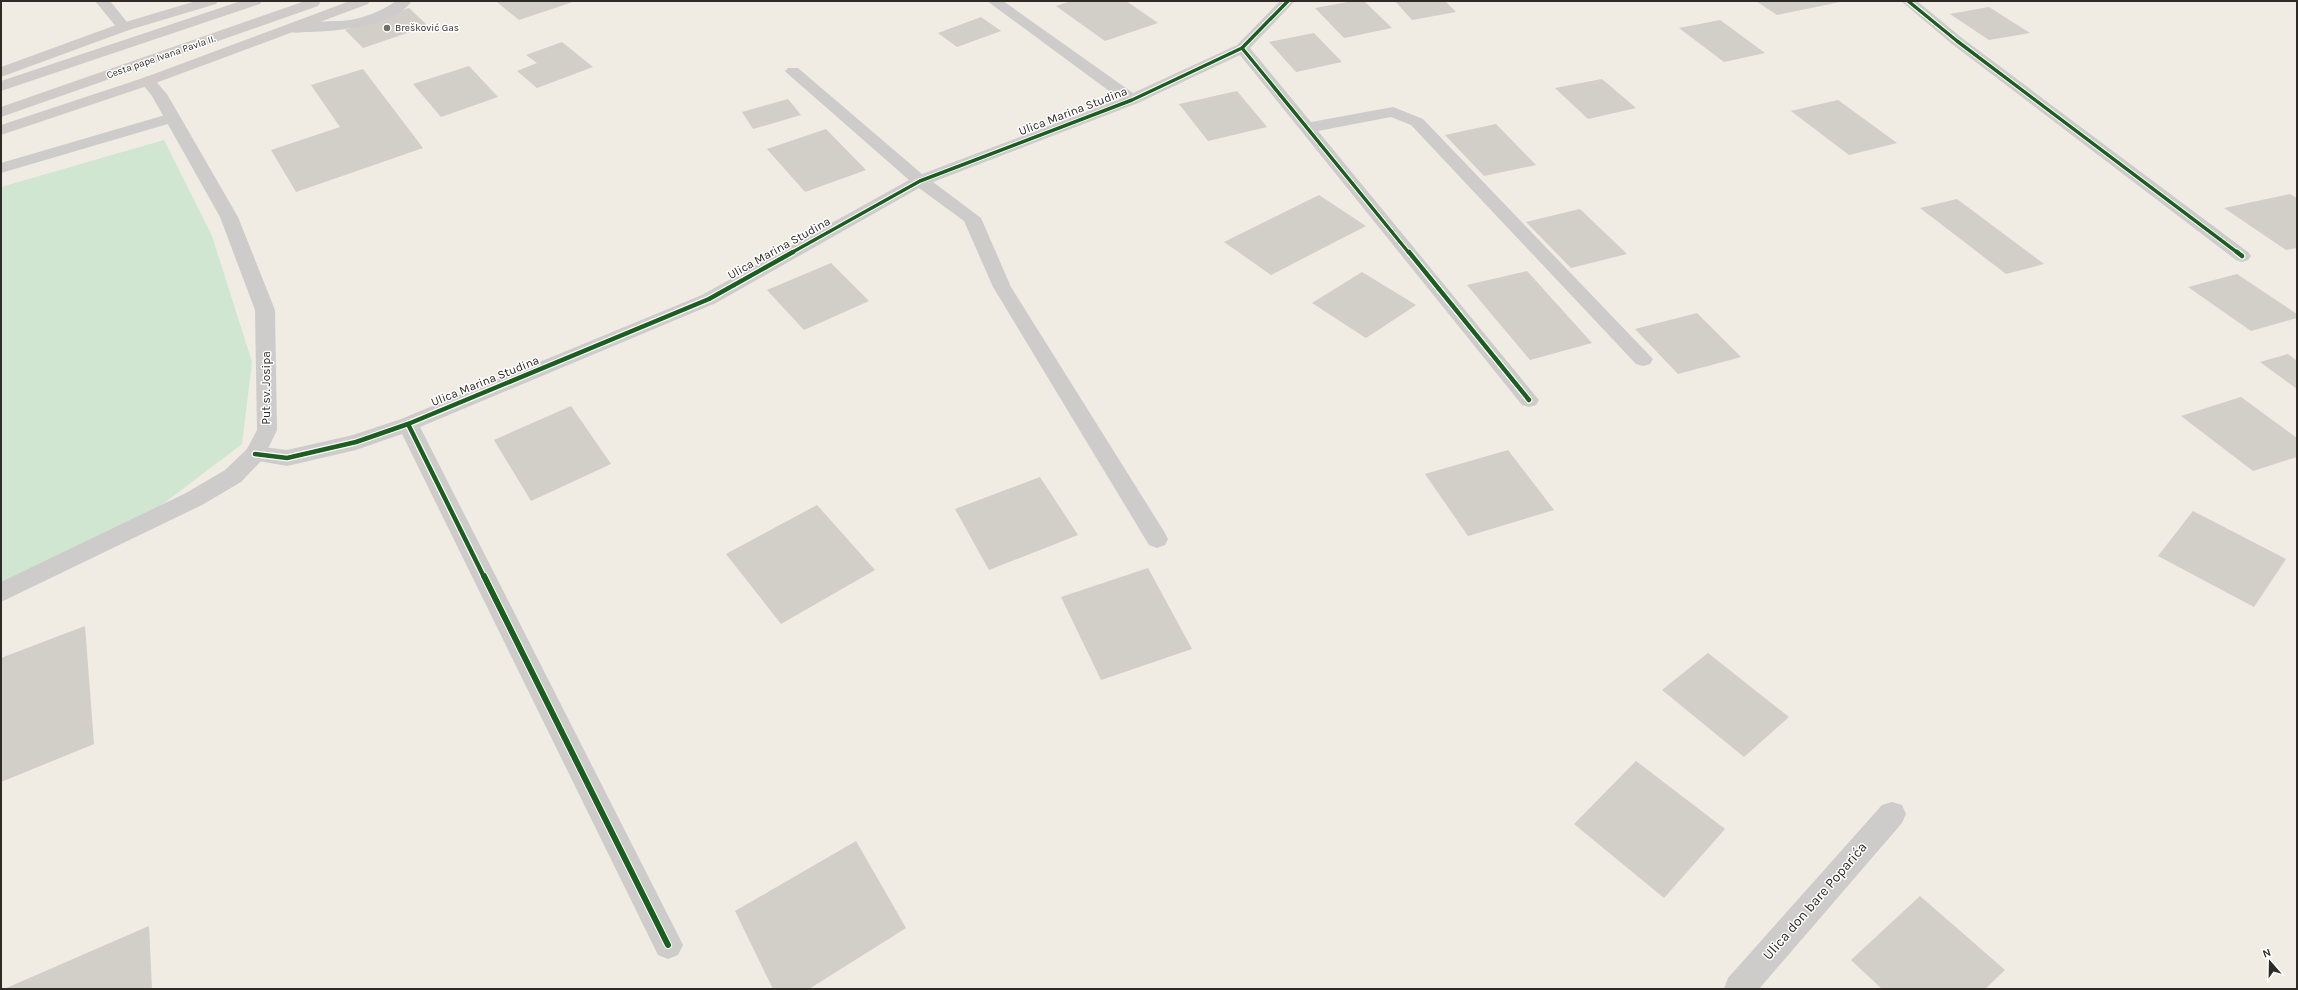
<svg xmlns="http://www.w3.org/2000/svg" width="2298" height="990" font-family="Karla,sans-serif">
<rect width="100%" height="100%" fill="#f0ebe3"/>
<path fill="#d0e6d1" d="M164 140 212 236 252 362 242 444 155 510 1 583V187Z"/>
<g fill="#d2cec8">
<path d="M576 1 519 20 497 2 499 1Z"/>
<path d="M1071 1H1126L1158 23 1105 41 1056 6Z"/>
<path d="M1353 1H1364L1392 28 1344 38 1315 8Z"/>
<path d="M1395 1H1445L1456 12 1412 20Z"/>
<path d="M1756 1H1839L1840 2 1777 15Z"/>
<path d="M1989 7 2030 33 1989 40 1950 14Z"/>
<path d="M409 8 428 26 363 48 345 30Z"/>
<path d="M981 17 1001 31 957 47 938 33Z"/>
<path d="M1720 20 1765 53 1724 62 1679 28Z"/>
<path d="M1314 33 1342 62 1296 72 1269 42Z"/>
<path d="M562 42 593 67 537 88 517 71 537 63 526 55Z"/>
<path d="M469 66 498 97 441 117 413 84Z"/>
<path d="M363 69 423 148 296 192 271 150 340 127 311 85Z"/>
<path d="M1602 79 1636 108 1588 119 1555 88Z"/>
<path d="M1237 91 1267 127 1208 141 1179 104Z"/>
<path d="M788 99 801 115 753 129 742 112Z"/>
<path d="M1838 100 1897 143 1849 155 1791 111Z"/>
<path d="M1496 124 1536 165 1484 176 1445 135Z"/>
<path d="M826 129 866 170 805 192 767 149Z"/>
<path d="M2290 194 2297 198V248L2286 250 2224 208Z"/>
<path d="M1319 195 1366 226 1271 275 1224 242Z"/>
<path d="M1957 199 2044 264 2006 274 1920 208Z"/>
<path d="M1580 209 1627 254 1571 268 1526 222Z"/>
<path d="M831 263 869 301 804 330 767 290Z"/>
<path d="M1527 271 1592 343 1530 360 1467 285Z"/>
<path d="M1362 272 1416 305 1366 338 1312 303Z"/>
<path d="M2237 274 2297 314V318L2251 331 2188 287Z"/>
<path d="M1697 313 1741 357 1678 374 1635 329Z"/>
<path d="M2288 354 2297 361V389L2260 362Z"/>
<path d="M2241 397 2297 438V457L2253 471 2181 416Z"/>
<path d="M571 406 611 464 531 501 494 440Z"/>
<path d="M1508 450 1554 510 1468 536 1425 474Z"/>
<path d="M1040 477 1078 535 989 570 955 509Z"/>
<path d="M817 505 875 570 781 624 726 554Z"/>
<path d="M2193 511 2286 559 2254 607 2158 556Z"/>
<path d="M1148 568 1192 649 1101 680 1061 597Z"/>
<path d="M85 626 94 744 1 782V658Z"/>
<path d="M1708 653 1789 717 1744 757 1662 690Z"/>
<path d="M1636 761 1725 829 1664 898 1574 824Z"/>
<path d="M856 841 906 928 809 989H773L735 911Z"/>
<path d="M1920 896 2005 970 1985 989H1882L1851 960Z"/>
<path d="M149 926 152 989H4Z"/>
</g>
<g fill="none" stroke-linecap="round" stroke-linejoin="round">
<g fill="#ceccca" fill-rule="evenodd">
<path d="M396 1H412C394 27 337 31 309 32 301 32 288 35 283 28 287 21 338 22 350 20 366 17 382 11 396 1Z"/>
<path d="M172 113 178 115 180 118 178 121 1 173V163Z"/>
</g>
<g fill="#ceccca" fill-rule="evenodd">
<path d="M987 1H1003L1133 93 1237 45 1280 1H1295L1250 48 1311 122 1393 107 1423 119 1653 359 1650 364 1643 366 1636 364 1411 125 1391 117 1318 131 1539 400 1536 405 1529 407 1522 405 1240 55 1138 103 933 182 981 218 1011 287 1165 533 1168 539 1165 545 1157 548 1149 545 993 287 964 221 919 188 716 303 420 427 678 935 683 945 678 955 668 959 658 955 402 434 356 450 287 466 247 459 244 454 247 449 255 446 287 450 353 435 401 419 702 295 909 180 788 74 785 71 788 68H798L922 174 1120 99Z"/>
<path d="M1901 1H1917L1962 38 2248 252 2251 256 2248 260 2242 262 2236 260 1952 44Z"/>
<path d="M1892 802 1902 805 1906 814 1902 823 1759 989H1724L1728 978 1882 805Z"/>
</g>
<g fill="#ceccca" fill-rule="evenodd">
<path d="M95 1H110L131 27 129 30H119Z"/>
<path d="M148 76 153 78 167 94 238 217 275 310 277 430 263 459 241 482 202 505 1 602V582L186 493 225 470 247 449 257 430 255 310 220 217 152 96 140 81 143 78Z"/>
</g>
<g fill="#d0cbc9" fill-rule="evenodd">
<path d="M196 1H218L216 4 129 30 1 77V67L119 24Z"/>
<path d="M241 1H262L260 4 1 91V81Z"/>
<path d="M305 1H319L320 3 318 6 1 117V107Z"/>
<path d="M350 1H370L368 4 153 84 1 135V125L143 78Z"/>
</g>
<defs>
<g id="cycleway-far2">
<path d="M1908 1 1957 41 2238 253"/>
<path d="M1242 48 1409 253"/>
<path d="M791 253 920 181 1132 100 1242 48 1288 1"/>
</g>
<g id="cycleway-far1">
<path d="M1409 252 1529 400"/>
<path d="M2237 252 2242 256"/>
<path d="M408 424 484 577"/>
<path d="M255 454 287 458 356 442 408 424 709 299 793 252"/>
</g>
<path id="cycleway" d="M484 576 668 945"/>
</defs>
<use href="#cycleway-far2" stroke="#fff" stroke-width="5.5"/>
<use href="#cycleway-far1" stroke="#fff" stroke-width="7"/>
<use href="#cycleway" stroke="#fff" stroke-width="8"/>
<use href="#cycleway-far2" stroke="#1b5e20" stroke-width="3.5"/>
<use href="#cycleway-far1" stroke="#1b5e20" stroke-width="4.5"/>
<use href="#cycleway" stroke="#1b5e20" stroke-width="6"/>
</g>
<circle fill="#726e68" stroke="#fff" stroke-width="1.5" cx="387" cy="28" r="4"/>
<g text-anchor="middle" dominant-baseline="central" stroke-width="3" stroke-linejoin="round" paint-order="stroke">
<g font-size="10" fill="#2e2b26" stroke="#fff" text-anchor="start">
<text x="395" y="28">Brešković Gas</text>
</g>
<g font-size="10" fill="#2e2b26" stroke="#fff">
<text transform="translate(161 57) rotate(-19)">Cesta pape Ivana Pavla II.</text>
</g>
<g font-size="12" fill="#2e2b26" stroke="#fff">
<text transform="translate(1073 111) rotate(-21)">Ulica Marina Studina</text>
<text transform="translate(779 248) rotate(-29)">Ulica Marina Studina</text>
<text transform="translate(485 381) rotate(-22)">Ulica Marina Studina</text>
<text transform="translate(266 388) rotate(-90)">Put sv. Josipa</text>
</g>
<g font-size="14" fill="#2e2b26" stroke="#fff">
<text transform="translate(1815 901) rotate(-49)">Ulica don bare Poparića</text>
</g>
</g>
<rect width="2298" height="990" fill="none" stroke="#2e2b26" stroke-width="4"/>
<g transform="translate(2270 962) rotate(340)" stroke="#ffffff" stroke-width="3" paint-order="stroke">
<path d="M0-3L7 15L0 10L-7 15Z" fill="#2e2b26"/>
<text y="-6" font-size="11" font-weight="bold" text-anchor="middle" fill="#2e2b26">N</text>
</g>
</svg>
